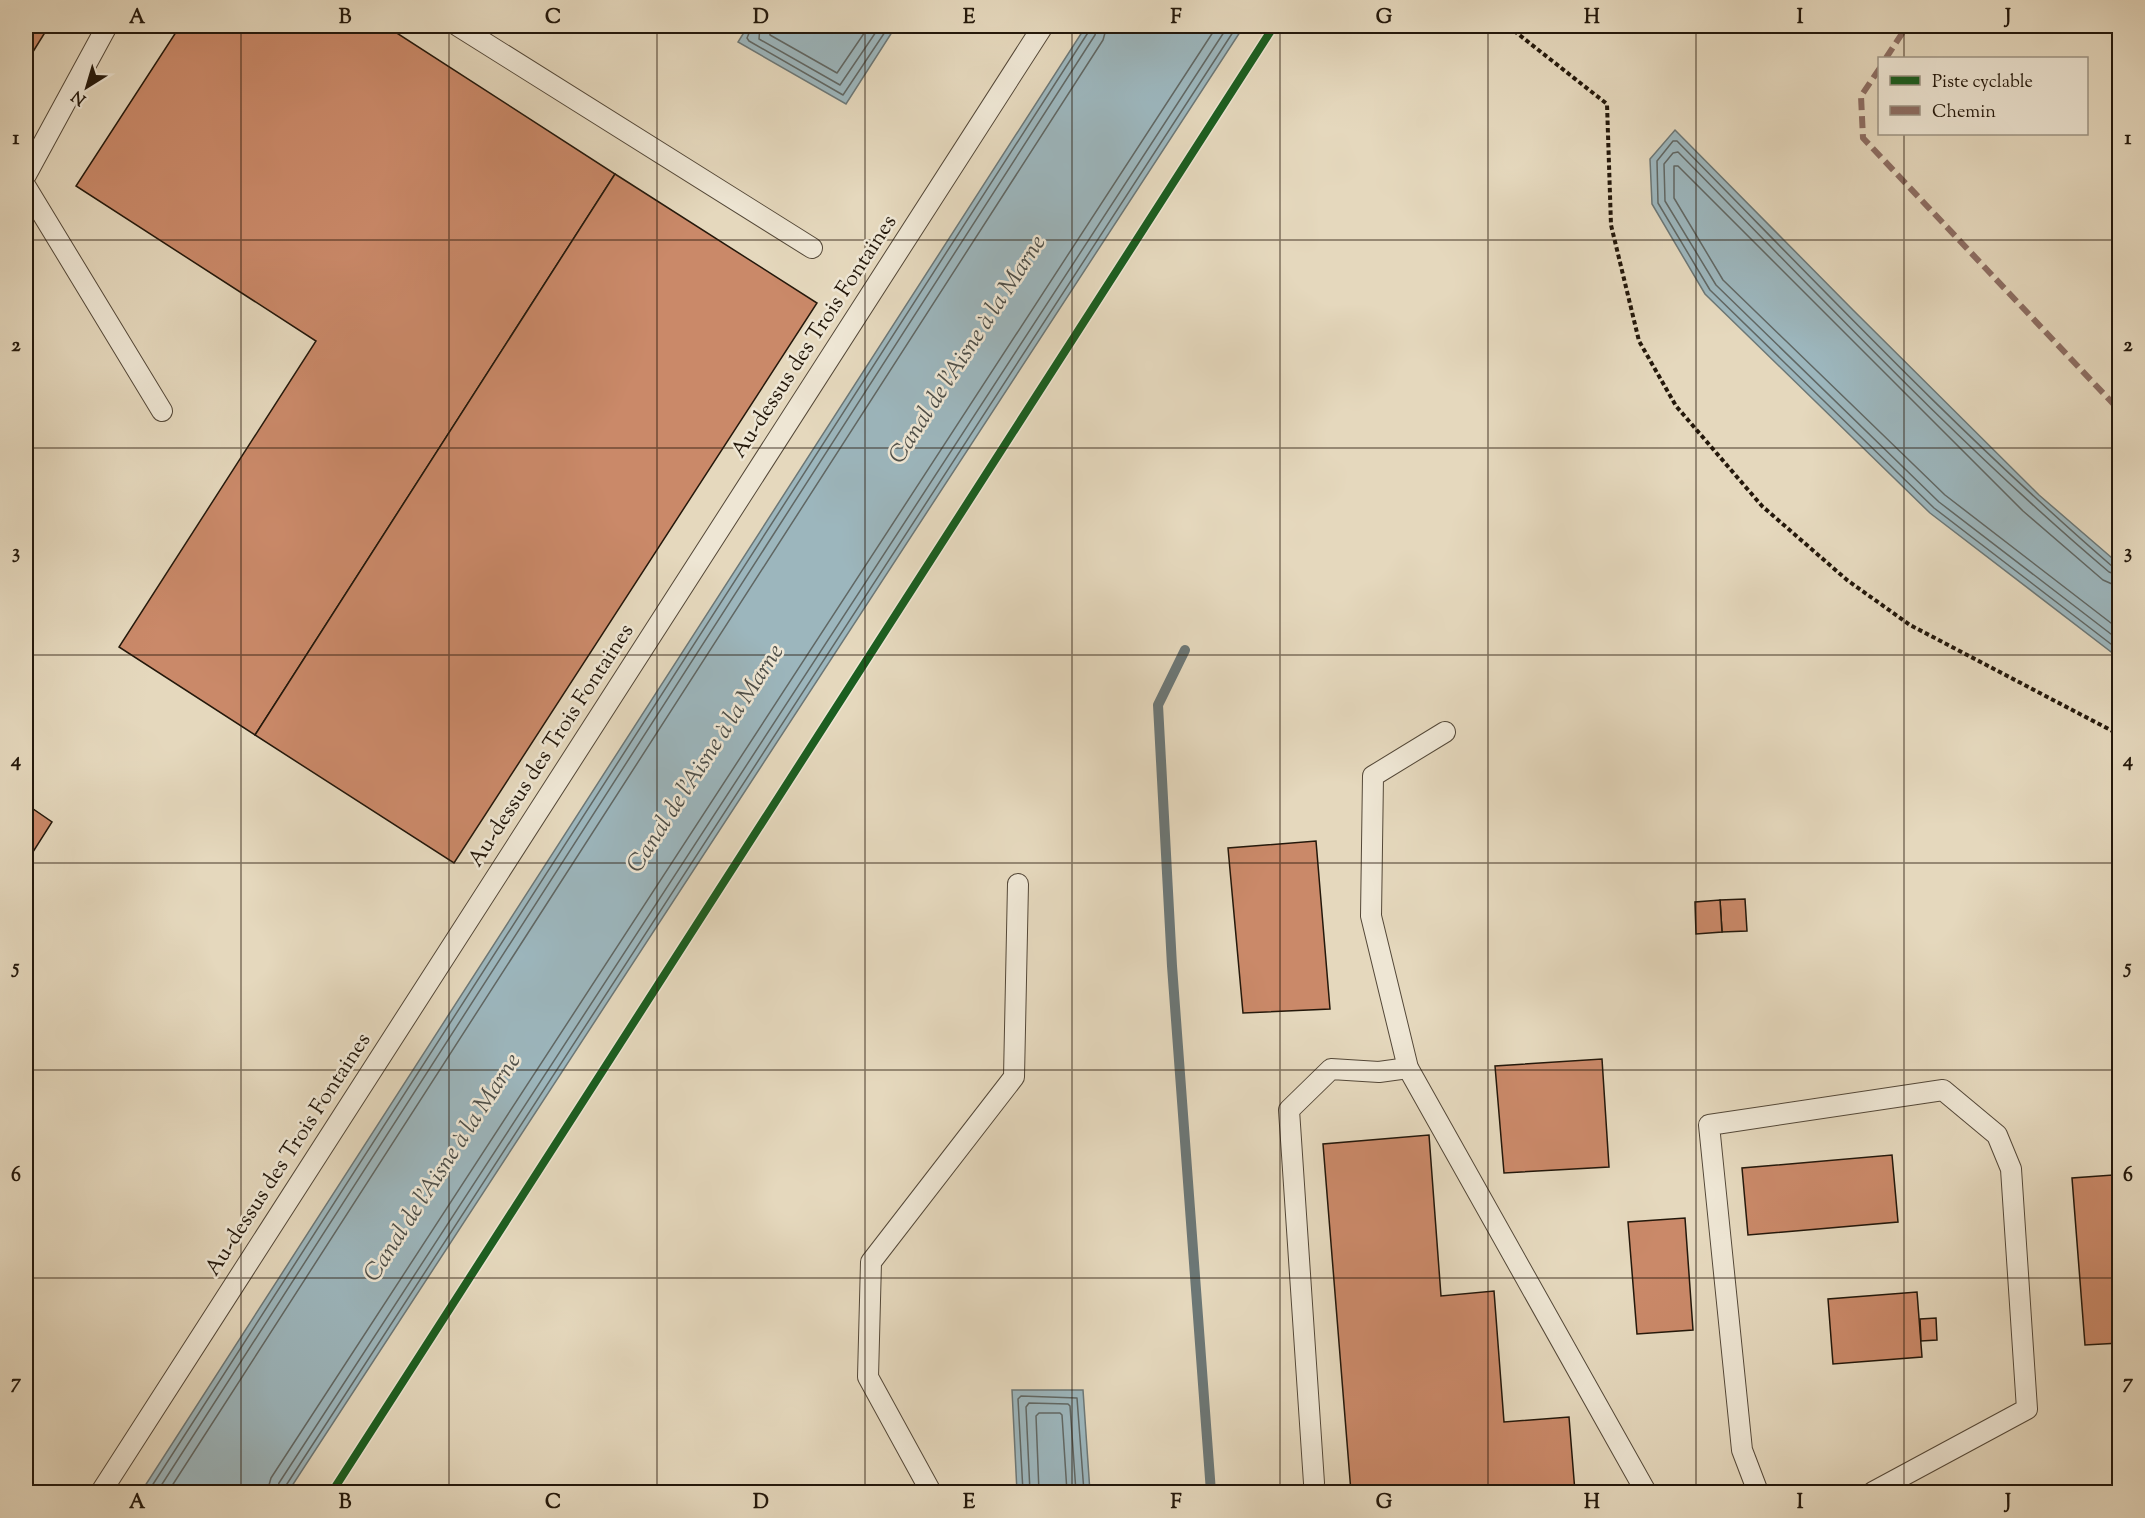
<svg xmlns="http://www.w3.org/2000/svg" width="2145" height="1518" font-family="'Sorts Mill Goudy',serif">
<rect width="100%" height="100%" fill="#e5d8bd"/>
<filter id="stains"><feTurbulence type="fractalNoise" baseFrequency=".00333" numOctaves="4"/><feColorMatrix values="0 0 0 0 .2 0 0 0 0 .09 0 0 0 0 .02 0 0 0 .5 -.17"/></filter>
<radialGradient id="worn" r=".72"><stop offset=".6" stop-color="#630" stop-opacity="0"/><stop offset="1" stop-color="#630" stop-opacity=".3"/></radialGradient>
<g fill="#9cb6bd" stroke="#6c7776" stroke-width="1.5">
<path d="M748 26H896L846 104 738 42Z"/>
<path d="M1086 26H1244L288 1492H141Z"/>
<path d="M1675 130 1853 310 2039 495 2119 564V658L1930 513 1705 294 1652 204 1650 159Z"/>
<path d="M1012 1390H1083L1090 1492H1017Z"/>
</g>
<g fill="none" stroke-linecap="round" stroke-linejoin="round">
<g stroke="#606764" stroke-width="1.5">
<path d="M752 26 747 38 749 41 843 95 889 26"/>
<path d="M760 26 759 39 840 85 880 26"/>
<path d="M769 26 770 35 837 73 869 26"/>
<path d="M2120 568 2113 567C1959 434 1820 286 1677 141H1673L1657 161 1658 203 1710 290 1934 508 2120 651"/>
<path d="M2120 576 2109 572C1956 442 1819 295 1678 152L1673 153 1664 164 1665 201 1716 285 1939 502 2120 641"/>
<path d="M2120 585 2112 584 2103 580 2023 511 1678 166H1674V198L1723 280 1945 495 2120 630"/>
<path d="M148 1492 1089 31 1090 26"/>
<path d="M157 1492 1095 35 1098 26"/>
<path d="M168 1492 1103 40 1107 26"/>
<path d="M267 1492 271 1478 1217 26"/>
<path d="M276 1492 279 1483 1228 26"/>
<path d="M284 1492 285 1487 1237 26"/>
<path d="M1023 1492 1018 1399 1021 1396 1077 1398 1084 1492"/>
<path d="M1030 1492 1026 1407 1029 1403 1068 1404 1070 1406 1076 1492"/>
<path d="M1039 1492 1036 1416 1039 1413H1060L1062 1415 1067 1492"/>
</g>
<path stroke="#6c7776" stroke-width="10" d="M1185 650 1158 705 1172 966 1211 1492"/>
</g>
<g fill="#ca8969" stroke="#24180b" stroke-width="1.5">
<path d="M26 26H49L26 63Z"/>
<path d="M180 26H386L615 174 255 735 119 647 316 341 76 186Z"/>
<path d="M615 174 817 303 454 863 255 735Z"/>
<path d="M26 804 52 822 26 863Z"/>
<path d="M1316 841 1330 1009 1243 1013 1228 848Z"/>
<path d="M1745 899 1747 931 1722 932 1720 900Z"/>
<path d="M1720 900 1722 932 1696 934 1695 902Z"/>
<path d="M1602 1059 1609 1167 1504 1173 1495 1066Z"/>
<path d="M1429 1135 1441 1296 1494 1291 1504 1422 1569 1417 1575 1492H1410V1488L1351 1492 1323 1144Z"/>
<path d="M1892 1155 1898 1222 1748 1235 1742 1168Z"/>
<path d="M2113 1175 2120 1255V1343L2085 1345 2072 1178Z"/>
<path d="M1685 1218 1693 1330 1637 1334 1628 1222Z"/>
<path d="M1917 1292 1922 1357 1833 1364 1828 1299Z"/>
<path d="M1936 1318 1937 1340 1921 1341 1920 1319Z"/>
</g>
<g fill="none" stroke-linecap="round" stroke-linejoin="round">
<defs>
<g id="service">
<path d="M458 26 812 248"/>
<path d="M26 175 107 26"/>
<path d="M26 187 162 411"/>
<path d="M1445 732 1373 776 1371 916 1408 1068 1646 1492"/>
<path d="M1314 1483 1289 1110 1331 1069 1379 1072 1408 1068"/>
<path d="M101 1492 1043 26"/>
<path d="M931 1492 868 1377 871 1262 1014 1077 1018 884"/>
<path d="M1758 1492 1742 1450 1709 1125 1943 1090 1997 1135 2011 1169 2027 1409 1873 1492"/>
</g>
</defs>
<use href="#service" stroke="#544838" stroke-width="22"/>
<path stroke="#24180b" stroke-width="4" stroke-dasharray="4.5 3" stroke-linecap="butt" d="M1508 26 1607 104 1611 225 1639 341 1676 406 1762 506 1847 580 1910 625 2120 735"/>
<use href="#service" stroke="#eee6d4" stroke-width="20"/>
<g stroke="#8d6e63" stroke-width="6" stroke-dasharray="12 6" stroke-linecap="butt">
<path d="M1886 58 1907 26"/>
<path d="M1880 68 1861 96 1863 138 2120 411"/>
</g>
<defs>
<path id="cycleway" d="M332 1492 1274 26"/>
</defs>
<use href="#cycleway" stroke="#eee6d4" stroke-width="11"/>
<use href="#cycleway" stroke="#1b5e20" stroke-width="8"/>
</g>
<path fill="none" stroke="#24180b" stroke-width="1.5" stroke-opacity="0.55" d="M241 26V1492M449 26V1492M657 26V1492M865 26V1492M1072 26V1492M1280 26V1492M1488 26V1492M1696 26V1492M1904 26V58M1904 134V1492M26 240H2120M26 448H2120M26 655H2120M26 863H2120M26 1070H2120M26 1278H2120"/>
<g text-anchor="middle" dominant-baseline="central" stroke-width="5" stroke-linejoin="round" paint-order="stroke">
<g font-size="22" fill="#24180b" stroke="#eee6d4">
<text transform="translate(815 337) rotate(-57)">Au-dessus des Trois Fontaines</text>
<text transform="translate(552 746) rotate(-57)">Au-dessus des Trois Fontaines</text>
<text transform="translate(289 1155) rotate(-57)">Au-dessus des Trois Fontaines</text>
</g>
<g font-size="24" font-style="italic" fill="#4e4f49" stroke="#eee6d4">
<text transform="translate(968 350) rotate(-57)">Canal de l'Aisne à la Marne</text>
<text transform="translate(706 759) rotate(-57)">Canal de l'Aisne à la Marne</text>
<text transform="translate(443 1168) rotate(-57)">Canal de l'Aisne à la Marne</text>
</g>
</g>
<rect width="2145" height="1518" fill="none" stroke="#e5d8bd" stroke-width="66"/>
<rect x="1878" y="57" width="210" height="78" fill="#eee6d4" stroke="#9d9484" stroke-width="1.5"/>
<rect x="1890" y="76" width="30" height="9" fill="#1b5e20" stroke="#9d9484" stroke-width="1.5"/>
<text x="1932" y="87" font-size="18" fill="#24180b">Piste cyclable</text>
<rect x="1890" y="106" width="30" height="9" fill="#8d6e63" stroke="#9d9484" stroke-width="1.5"/>
<text x="1932" y="117" font-size="18" fill="#24180b">Chemin</text>
<g transform="translate(87 87) rotate(217)" stroke="#eee6d4" stroke-width="4.5" paint-order="stroke">
<path d="M0-4.5L10 22L0 15L-10 22Z" fill="#24180b"/>
<text y="-9" font-size="16" font-weight="bold" text-anchor="middle" fill="#24180b">N</text>
</g>
<rect x="33" y="33" width="2079" height="1452" fill="none" stroke="#24180b" stroke-width="2"/>
<g font-size="20" text-anchor="middle" font-weight="bold" fill="#24180b">
<text x="137" y="23">A</text>
<text x="345" y="23">B</text>
<text x="553" y="23">C</text>
<text x="761" y="23">D</text>
<text x="969" y="23">E</text>
<text x="1176" y="23">F</text>
<text x="1384" y="23">G</text>
<text x="1592" y="23">H</text>
<text x="1800" y="23">I</text>
<text x="2008" y="23">J</text>
<text x="16" y="144">1</text>
<text x="2128" y="144">1</text>
<text x="16" y="351">2</text>
<text x="2128" y="351">2</text>
<text x="16" y="558">3</text>
<text x="2128" y="558">3</text>
<text x="16" y="766">4</text>
<text x="2128" y="766">4</text>
<text x="16" y="973">5</text>
<text x="2128" y="973">5</text>
<text x="16" y="1181">6</text>
<text x="2128" y="1181">6</text>
<text x="16" y="1388">7</text>
<text x="2128" y="1388">7</text>
<text x="137" y="1508">A</text>
<text x="345" y="1508">B</text>
<text x="553" y="1508">C</text>
<text x="761" y="1508">D</text>
<text x="969" y="1508">E</text>
<text x="1176" y="1508">F</text>
<text x="1384" y="1508">G</text>
<text x="1592" y="1508">H</text>
<text x="1800" y="1508">I</text>
<text x="2008" y="1508">J</text>
</g>
<rect width="100%" height="100%" filter="url(#stains)"/>
<rect width="100%" height="100%" fill="url(#worn)"/>
</svg>
